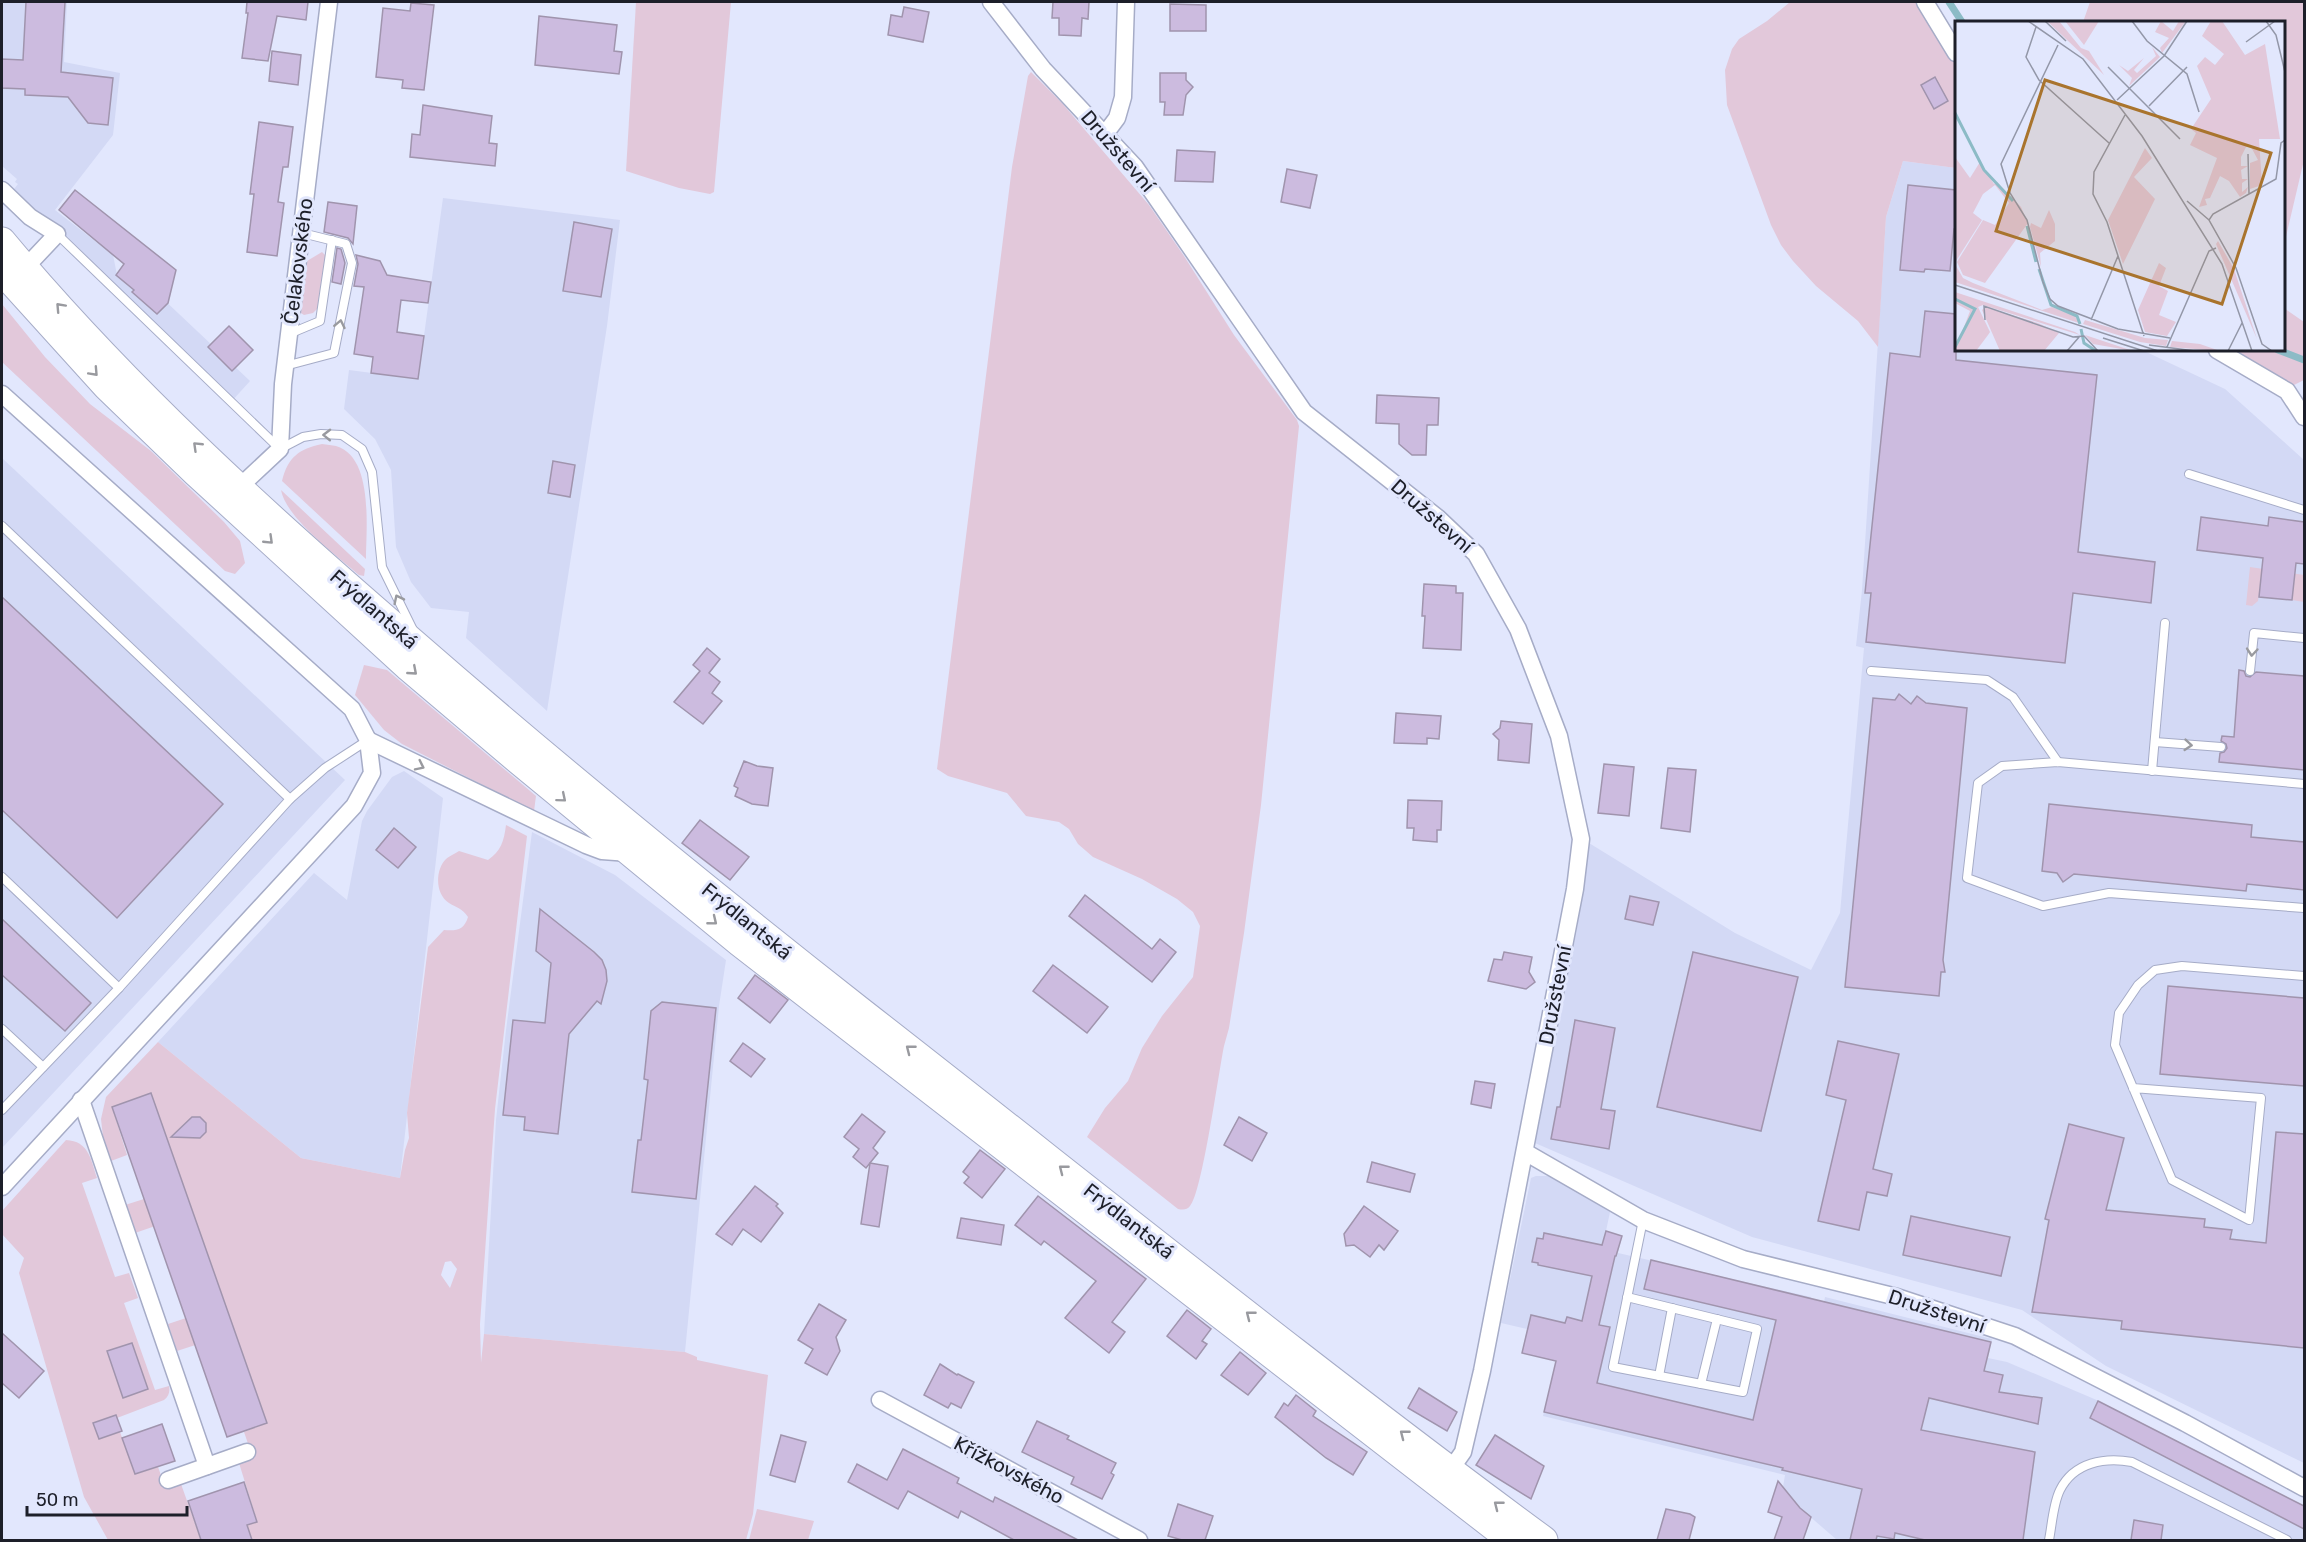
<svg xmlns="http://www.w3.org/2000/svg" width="2306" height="1542" font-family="Rubik,sans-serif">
<rect width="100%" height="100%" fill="#e2e7fd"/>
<g fill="#d3d9f5">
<path d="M2 2H67L64 62 120 73 113 135 55 210 113 255 117 275 143 280 250 381 231 402 11 193 18 184 15 182 17 179 2 166Z"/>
<path d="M1903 161 1956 168V350H2142L2225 389 2304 460V1463L2106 1366 2022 1310 1752 1237 1535 1143 1577 929 1589 843 1735 933 1811 970 1840 913 1864 648 1856 646 1862 590 1886 217Z"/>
<path d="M443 198 620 220 607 326 547 711 466 638 469 612 431 608 411 582 396 547 391 470 375 439 344 409 349 370 418 379Z"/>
<path d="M2 458 345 780 2 1148Z"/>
<path d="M404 771 443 798 400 1178 301 1158 158 1042 314 873 347 900 362 821 367 811 392 777Z"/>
<path d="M532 832 615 875 726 960 719 1006 685 1352 484 1334 496 1120 506 1030Z"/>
<path d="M1536 1176H1548L1563 1182 1610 1212 1606 1231 1622 1236 1618 1253 1811 1297 1810 1299 1824 1302 1825 1297 1992 1339 1988 1358 2007 1362 2099 1401 2304 1506V1540H1837L1800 1508 1783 1487 1785 1475 1543 1416 1557 1360 1522 1353 1527 1329 1501 1323 1531 1178Z"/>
</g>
<g fill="#e2c8da" fill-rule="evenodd">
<path d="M636 2H731L714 192 710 194 679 188 626 171Z"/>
<path d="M1790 2H1919L1956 60V168L1903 161 1886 217 1878 347 1858 321 1816 286 1793 261 1781 245 1771 225 1727 105 1725 70 1732 49 1739 39 1767 21Z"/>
<path d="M2090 2H2304V160L2284 245V22H2083Z"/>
<path d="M1031 72 1062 103 1149 205 1184 256 1234 335 1297 420 1299 426 1261 805 1244 933 1229 1028 1224 1046C1219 1070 1202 1194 1190 1206 1187 1210 1183 1210 1178 1209L1087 1137 1105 1108 1128 1081 1142 1048 1162 1016 1193 977 1200 926 1193 912 1177 899 1142 879 1093 857 1078 844 1069 829 1059 822 1026 816 1007 793 948 776 937 769 1012 167 1028 76Z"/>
<path d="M322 252 326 256 319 307 313 313 304 315 301 313 307 261Z"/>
<path d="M2 304 45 357 90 404 151 451 224 522 240 541 245 563 235 574 225 571 2 362Z"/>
<path d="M2284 308 2304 322V380L2294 385 2235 350H2284Z"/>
<path d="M322 444C327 445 332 445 336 446 374 457 366 529 366 559L282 481C288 457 299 449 322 444Z"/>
<path d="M281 490 365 569 364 576 359 575C336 555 286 518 281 490Z"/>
<path d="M2250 567 2304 575V602L2292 600 2294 581 2261 578 2258 601 2252 606 2246 605Z"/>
<path d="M364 665 387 670 536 796 534 811 402 744 384 730 355 695Z"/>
<path d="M506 825 527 836 495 1109 480 1324 481 1363 484 1334 685 1352 697 1357V1360L768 1375 753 1514 746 1540H202L257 1521 239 1463 253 1458 244 1432 267 1423 235 1332 177 1351 168 1324 186 1318 193 1213 135 1233 125 1205 144 1199 112 1107 127 1155 111 1161 103 1137 101 1119 106 1097 158 1042 301 1158 400 1178 405 1150 409 1138 407 1113 428 947 444 930C457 931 464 930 468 917 462 908 457 908 449 903 435 894 435 870 446 859 449 856 455 854 459 851L488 860C501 851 504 841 506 825ZM451 1261 457 1269 450 1288 441 1275 445 1262Z"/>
<path d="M66 1140C89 1141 91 1160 97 1178L82 1183 115 1277 129 1273 138 1298 124 1303 155 1390 169 1386C170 1392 169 1396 164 1400L117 1418 94 1424 99 1439 120 1432 135 1474 158 1467 166 1489 181 1484 201 1540H108L84 1497 19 1273 24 1258 2 1234V1211Z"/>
<path d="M757 1509 814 1521 808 1540H749Z"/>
</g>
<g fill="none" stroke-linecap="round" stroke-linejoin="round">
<g stroke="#8cbbc6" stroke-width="7">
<path d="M1949 2 1962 22"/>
<path d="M2278 350 2304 360"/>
</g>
</g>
<g fill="#ccbbdf" stroke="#a094ad" stroke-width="1.5">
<path d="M26 2H65L61 72 113 78 108 125 88 123 68 97 25 95V89L2 88V59L23 60Z"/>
<path d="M247 2H308L306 20 277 16 268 61 242 58 248 13H246Z"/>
<path d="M1053 2H1089L1088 19 1082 18 1081 36 1059 35V18H1052Z"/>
<path d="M411 3 434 5 424 90 402 88 403 80 376 77 383 8 410 11Z"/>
<path d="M1170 4 1206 5V31H1170Z"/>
<path d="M904 7 929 12 923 42 888 35 891 15 902 17Z"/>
<path d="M539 16 617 25 614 51 622 52 619 74 535 65Z"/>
<path d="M272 51 301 55 298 85 269 81Z"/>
<path d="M1160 73H1186V80L1193 87 1186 95 1183 115H1164L1165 102H1160Z"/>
<path d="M1935 77 1948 101 1934 109 1921 85Z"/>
<path d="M423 105 492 116 489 143 497 144 495 166 410 157 412 134 420 135Z"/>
<path d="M259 122 293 127 288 167H283L278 202 284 203 277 256 247 252 254 194H250Z"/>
<path d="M1177 150 1215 152 1213 182 1175 181Z"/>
<path d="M1287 169 1317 175 1310 208 1281 202Z"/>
<path d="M1908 185 1956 190V229H1954L1950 271 1925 269 1924 272 1900 270Z"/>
<path d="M75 190 176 270 168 303 157 314 132 292 134 290 116 275 124 264 59 210Z"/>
<path d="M328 202 357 206 353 244 348 238 324 232Z"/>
<path d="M574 222 612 229 601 297 563 291Z"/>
<path d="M337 248 341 249 345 263 341 284 332 282Z"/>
<path d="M356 255 380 261 387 275 431 282 428 303 401 300 397 332 424 336 418 379 371 373 373 357 354 354 364 287 354 286 358 264Z"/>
<path d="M1925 311 1956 314V360L2097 375 2078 552 2155 562 2151 603 2073 593 2065 663 1866 642 1871 593H1865L1890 353 1920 357Z"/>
<path d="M229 326 253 350 232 371 208 347Z"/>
<path d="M1377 395 1439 398 1438 425H1427L1426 455H1412L1399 444V424L1376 423Z"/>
<path d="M553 461 575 465 570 497 548 493Z"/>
<path d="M2201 517 2268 526 2269 517 2304 522V564L2296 563 2292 600 2259 597 2263 558 2197 550Z"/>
<path d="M1424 584 1456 586V593H1463L1461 650 1423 648 1425 616H1422Z"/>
<path d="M2 597 223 804 117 918 2 810Z"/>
<path d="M707 648 720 659 709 673 720 682 712 693 722 701 703 724 674 702 700 671 693 665Z"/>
<path d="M2239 670 2244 671 2246 676 2250 677 2256 672 2304 676V770L2219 762 2220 753 2224 752 2227 748 2226 744 2221 741 2222 736 2234 737Z"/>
<path d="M1899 694 1911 704 1917 696 1926 703 1967 708 1943 960 1945 972H1941L1939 996 1845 987 1873 698 1895 700Z"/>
<path d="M1396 713 1441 716 1439 739 1427 738V744L1394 743Z"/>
<path d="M1501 721 1532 724 1529 763 1498 760 1499 740 1493 734 1500 728Z"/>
<path d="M744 761 757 766 773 768 768 806 752 804 735 796 738 788 734 786Z"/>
<path d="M1604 764 1634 767 1629 816 1598 813Z"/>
<path d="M1668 768 1696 770 1690 832 1661 828Z"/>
<path d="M1408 800 1442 801 1441 830H1437V842L1413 840 1414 828H1407Z"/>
<path d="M2049 804 2252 825 2251 837 2304 842V890L2247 884 2246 891 2074 874 2063 882 2057 873 2042 871Z"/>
<path d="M700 820 749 857 730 880 682 843Z"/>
<path d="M394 828 416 847 398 868 376 850Z"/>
<path d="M1085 895 1152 949 1160 939 1176 952 1152 982 1069 916Z"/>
<path d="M1630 896 1659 902 1653 925 1625 919Z"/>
<path d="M540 909 594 952 602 960 606 970 607 981 601 1004 597 1001 569 1034 558 1134 524 1130 525 1117 503 1115 513 1020 545 1023 551 963 536 951Z"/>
<path d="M2 919 91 1003 65 1031 2 975Z"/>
<path d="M1504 952 1532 957 1529 972 1535 982 1526 989 1488 981 1494 959 1502 960Z"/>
<path d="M1693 952 1798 977 1761 1131 1657 1107Z"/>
<path d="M1053 965 1108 1007 1087 1033 1033 991Z"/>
<path d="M755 975 788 1000 770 1023 738 998Z"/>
<path d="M2168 986 2304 998V1086L2160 1074Z"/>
<path d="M662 1002 716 1008 696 1199 632 1192 638 1140H641L648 1080 644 1079 651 1011Z"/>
<path d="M1575 1020 1615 1028 1601 1109 1615 1111 1609 1149 1551 1139 1557 1107H1560Z"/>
<path d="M1838 1041 1899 1054 1873 1169 1892 1174 1887 1196 1867 1192 1859 1230 1818 1221 1846 1100 1826 1095Z"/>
<path d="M743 1043 765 1059 751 1077 730 1061Z"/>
<path d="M1475 1081 1495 1084 1491 1108 1471 1104Z"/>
<path d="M151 1093 267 1423 227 1437 112 1107Z"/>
<path d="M862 1114 885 1132 873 1148 878 1153 866 1168 853 1157 859 1149 844 1137Z"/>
<path d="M192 1117H200L206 1123V1132L200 1138 171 1137Z"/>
<path d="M1239 1117 1267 1133 1252 1161 1224 1145Z"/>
<path d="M2069 1124 2124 1138 2106 1210 2205 1219 2204 1227 2232 1230 2230 1239 2266 1243 2276 1132 2304 1134V1348L2121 1329 2122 1321 2032 1312 2049 1220 2045 1219Z"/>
<path d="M980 1150 1005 1169 982 1198 964 1183 969 1177 963 1172Z"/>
<path d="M1372 1162 1415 1174 1410 1192 1367 1182Z"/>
<path d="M870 1163 888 1166 879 1227 861 1224Z"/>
<path d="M755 1186 778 1204 776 1206 783 1213 761 1242 743 1229 732 1245 716 1234Z"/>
<path d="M1038 1196 1146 1279 1112 1322 1125 1332 1109 1353 1065 1318 1096 1281 1044 1241 1041 1245 1015 1225Z"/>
<path d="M1364 1206 1398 1231 1384 1250 1379 1245 1370 1257 1354 1245 1346 1246 1344 1234Z"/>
<path d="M1911 1216 2010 1237 2001 1276 1903 1255Z"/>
<path d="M961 1218 1004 1225 1001 1245 957 1238Z"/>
<path d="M1606 1231 1622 1236 1616 1256H1615L1599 1325 1610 1327 1597 1383 1753 1420 1776 1320 1644 1289 1651 1260 1991 1342 1984 1371 2003 1375 1999 1392 2042 1398 2038 1424 1929 1398 1921 1430 2035 1452 2023 1540H1925L1895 1533 1894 1539 1877 1536 1876 1540H1850L1862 1489 1782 1470 1783 1468 1544 1412 1556 1361 1522 1353 1531 1315 1565 1323 1567 1317 1582 1321 1592 1276 1538 1265V1263L1532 1262 1537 1238 1543 1239 1544 1233 1602 1245Z"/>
<path d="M819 1304 846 1320 836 1337 840 1351 827 1375 805 1363 813 1349 798 1340Z"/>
<path d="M1187 1310 1211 1329 1202 1341 1207 1344 1196 1359 1167 1336Z"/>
<path d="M2 1333 44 1371 19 1398 2 1383Z"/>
<path d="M132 1343 148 1389 123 1398 107 1351Z"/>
<path d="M1240 1352 1266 1373 1248 1395 1221 1375Z"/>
<path d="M940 1364 957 1375 958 1374 974 1382 961 1408 951 1403 948 1408 924 1395Z"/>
<path d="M1419 1388 1457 1412 1447 1431 1408 1408Z"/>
<path d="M1296 1395 1316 1411 1313 1416 1367 1452 1353 1475 1326 1458 1275 1417 1284 1403 1288 1406Z"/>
<path d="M2098 1401 2304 1506V1529L2090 1418Z"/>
<path d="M116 1415 122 1431 99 1439 93 1423Z"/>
<path d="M1037 1421 1069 1436 1067 1439 1116 1463 1111 1473 1114 1475 1102 1499 1071 1484 1074 1477 1022 1452Z"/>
<path d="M162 1424 175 1461 135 1474 122 1438Z"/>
<path d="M781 1435 806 1442 795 1482 770 1475Z"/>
<path d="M1495 1435 1544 1466 1531 1499 1476 1465Z"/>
<path d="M903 1449 959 1478 957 1483 993 1502 995 1497 1078 1540H1014L961 1511 958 1518 908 1491 898 1509 848 1482 857 1464 887 1480Z"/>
<path d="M1778 1481 1800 1508 1811 1517 1803 1540H1774L1782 1517 1768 1512Z"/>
<path d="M244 1482 257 1522 247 1525 252 1540H201L188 1501Z"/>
<path d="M1178 1504 1213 1516 1205 1540H1182L1168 1536Z"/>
<path d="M1666 1509 1690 1514 1695 1517 1689 1540H1657Z"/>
<path d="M2134 1520 2163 1525 2161 1540H2131Z"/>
</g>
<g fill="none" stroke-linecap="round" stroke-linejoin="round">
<defs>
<g id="service">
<path d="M57 234 280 449 303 437 321 434 342 435 362 449 372 472 382 567 413 630"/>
<path d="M289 334 320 321 332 240"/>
<path d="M285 366 334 353 352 263 346 244 302 233"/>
<path d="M2189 474 2304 510"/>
<path d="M2 526 290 799"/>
<path d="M1871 671 1987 680 2013 697 2058 762"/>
<path d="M2250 671 2254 633 2304 638"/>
<path d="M2155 742 2221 747"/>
<path d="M2152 771 2165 623"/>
<path d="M2304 784 2058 762 2002 766 1978 783 1967 878 2043 906 2109 893 2304 908"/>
<path d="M2 877 119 988"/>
<path d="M2 1029 43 1067"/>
<path d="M2133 1088 2261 1098 2249 1220 2172 1180 2115 1045 2119 1013 2138 985 2155 970 2182 966 2304 976"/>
<path d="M2 1110 119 988 290 799 325 768 368 740"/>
<path d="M1627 1297 1757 1329 1743 1392 1613 1367 1643 1220"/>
<path d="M1659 1376 1672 1308"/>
<path d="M1701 1384 1717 1319"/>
<path d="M2049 1540C2052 1525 2053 1504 2060 1490 2074 1462 2105 1457 2132 1462L2287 1540"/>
</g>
<g id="minor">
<path d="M991 2 1043 69 1135 167 1304 412 1438 518 1476 554 1518 629 1559 736 1581 839 1575 889 1482 1371 1463 1452 1451 1469"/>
<path d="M1925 2 1956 53"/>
<path d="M1105 134 1117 118 1123 97 1126 2"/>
<path d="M2 190 30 217 57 234 24 269"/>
<path d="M2217 350 2287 391 2304 417"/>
<path d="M2 394 352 709 368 740 372 773 354 806 2 1187"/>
<path d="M233 493 280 449 283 384 329 2"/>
<path d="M368 740 586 845 602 851 629 853"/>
<path d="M81 1100 207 1466"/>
<path d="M1525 1152 1643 1220 1743 1259 1897 1297 2015 1336 2185 1423 2304 1488"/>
<path d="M880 1400 1139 1540"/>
<path d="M168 1480 247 1452"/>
</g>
<g id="primary">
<path d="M2 241C123 386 265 515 408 638 556 767 708 891 862 1012 1089 1189 1313 1370 1544 1540"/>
<path d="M2 271 106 386 196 473 409 668 520 762 740 943 1511 1540"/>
</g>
</defs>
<use href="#service" stroke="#a6acc7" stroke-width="10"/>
<use href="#minor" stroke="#a6acc7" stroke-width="19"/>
<use href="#primary" stroke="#a6acc7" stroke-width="29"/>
<use href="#service" stroke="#fff" stroke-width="8"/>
<use href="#minor" stroke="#fff" stroke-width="16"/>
<use href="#primary" stroke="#fff" stroke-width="27"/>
</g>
<defs><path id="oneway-chevron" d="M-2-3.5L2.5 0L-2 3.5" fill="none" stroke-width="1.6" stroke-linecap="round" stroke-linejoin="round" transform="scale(1.5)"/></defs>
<g stroke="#999a9f">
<use href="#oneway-chevron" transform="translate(60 307) rotate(-133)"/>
<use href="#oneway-chevron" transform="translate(340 324) rotate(-78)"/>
<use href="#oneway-chevron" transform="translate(94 372) rotate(47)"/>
<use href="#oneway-chevron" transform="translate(327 435) rotate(-179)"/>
<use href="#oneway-chevron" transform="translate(197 446) rotate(-136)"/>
<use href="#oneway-chevron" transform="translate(269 540) rotate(44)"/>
<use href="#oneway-chevron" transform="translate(398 599) rotate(-116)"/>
<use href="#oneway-chevron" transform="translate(2252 652) rotate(95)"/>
<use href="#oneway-chevron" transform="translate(413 671) rotate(41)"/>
<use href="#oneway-chevron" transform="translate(2188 745) rotate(5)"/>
<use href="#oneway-chevron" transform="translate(420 766) rotate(26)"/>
<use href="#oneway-chevron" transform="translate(562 798) rotate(40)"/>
<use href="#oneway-chevron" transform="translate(713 921) rotate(39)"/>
<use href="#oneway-chevron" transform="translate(910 1049) rotate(-142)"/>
<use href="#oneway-chevron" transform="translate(1063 1169) rotate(-142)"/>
<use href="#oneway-chevron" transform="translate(1250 1315) rotate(-142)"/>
<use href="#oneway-chevron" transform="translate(1404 1434) rotate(-142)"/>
<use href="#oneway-chevron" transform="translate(1498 1505) rotate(-142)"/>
</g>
<g text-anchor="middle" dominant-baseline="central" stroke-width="6" stroke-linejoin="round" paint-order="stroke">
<g font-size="20" fill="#1d1f29" stroke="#e2e7fd">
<text transform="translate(1118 151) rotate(49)">Družstevní</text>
<text transform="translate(298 261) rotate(-83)">Čelakovského</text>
<text transform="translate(1432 516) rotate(41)">Družstevní</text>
<text transform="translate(374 609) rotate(41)">Frýdlantská</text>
<text transform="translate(747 921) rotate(39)">Frýdlantská</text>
<text transform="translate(1555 995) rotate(-79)">Družstevní</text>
<text transform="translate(1129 1221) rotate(38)">Frýdlantská</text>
<text transform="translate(1937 1311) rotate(18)">Družstevní</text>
<text transform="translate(1009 1470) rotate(28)">Křížkovského</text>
</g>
</g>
<g transform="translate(1955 21)">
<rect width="330" height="330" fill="#e2e7fd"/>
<path d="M92 0H104L126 27 134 30 149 54ZM110 0H144L129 24ZM206 0 218 10 224 0H231L207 32 205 27 214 17 200 11ZM256 0H267L290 34 310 23 325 118H304L307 164 295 168V142L303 139 296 126H291L286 136V145H293L286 149 287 158H293L287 162V171L293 166 291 172 285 176 274 160 265 155 255 177 250 178 252 184 244 186 262 137 235 124 241 112 236 108 256 78 242 45 250 36 260 44 269 33 247 15ZM197 26 205 36 174 65 177 57 164 44 173 50 189 37 179 49 182 52 201 35ZM190 127 197 137 179 156 200 178 168 243 153 199ZM0 136 15 157 25 141 39 163 42 161 66 186 73 202 30 262 8 254 2 241 28 199 40 204 54 182 40 164 28 173 18 192 27 199 1 240ZM94 189 100 203V220L85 232 86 246 75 206 76 202 86 207ZM263 220 279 248 302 318 261 223ZM204 242 211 247 204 265 213 270 204 294 221 301 212 315 190 311 183 289ZM0 243 8 257 18 262 87 289 97 286 120 295 124 302 0 261ZM0 271 120 311 125 314 28 284 23 286 35 311 33 314 21 330H0L15 290 0 282ZM30 286 83 302 104 312 89 330H45L27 289ZM130 299 190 317 213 319 211 325 185 321 128 303ZM130 314 178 330 138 323ZM217 320 245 323 265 330 215 326Z" fill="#e2c8da"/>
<path fill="none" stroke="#8cbbc6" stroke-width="3" d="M0 92 29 149 58 180M72 205 81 241M84 248 96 284 122 295 125 303M0 278 20 288 0 326M126 308 129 322 141 330"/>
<path fill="none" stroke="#9397a8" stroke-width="1.5" d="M73 0 128 38 187 115 267 243 297 330M90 0 111 20M177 0 192 20 232 53 244 91M311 0 321 14 330 51M81 6 71 36 84 59 154 122M291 21 320 0M103 24 46 143 55 172 72 199 88 261 95 278 103 285 163 308 215 317M153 46 225 118M162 79 209 35 232 0M194 85 232 46M170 94 139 151 138 173 152 201 189 315M293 133 294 173M232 180 254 199M0 264 203 330M30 299 29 285 118 316 129 315 143 330M136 299 163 235M148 317 189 330M194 324 240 330M212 326 254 230 261 227M112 330 125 315M273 330 287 302M317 330 307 323 281 247 254 199 258 193 321 158 326 122 330 119"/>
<path fill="#a9742d" fill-opacity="0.15" stroke="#a9742d" stroke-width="3" d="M90 59 316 132 267 283 41 210Z"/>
<rect width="330" height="330" fill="none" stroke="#1d1f29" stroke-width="3"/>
</g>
<rect width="2306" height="1542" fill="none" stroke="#1d1f29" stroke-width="6"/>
<path d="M27 1506v9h160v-9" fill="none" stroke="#1d1f29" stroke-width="3"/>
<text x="36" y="1506" font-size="18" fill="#1d1f29" stroke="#e2e7fd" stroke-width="4.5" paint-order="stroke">50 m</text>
</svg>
